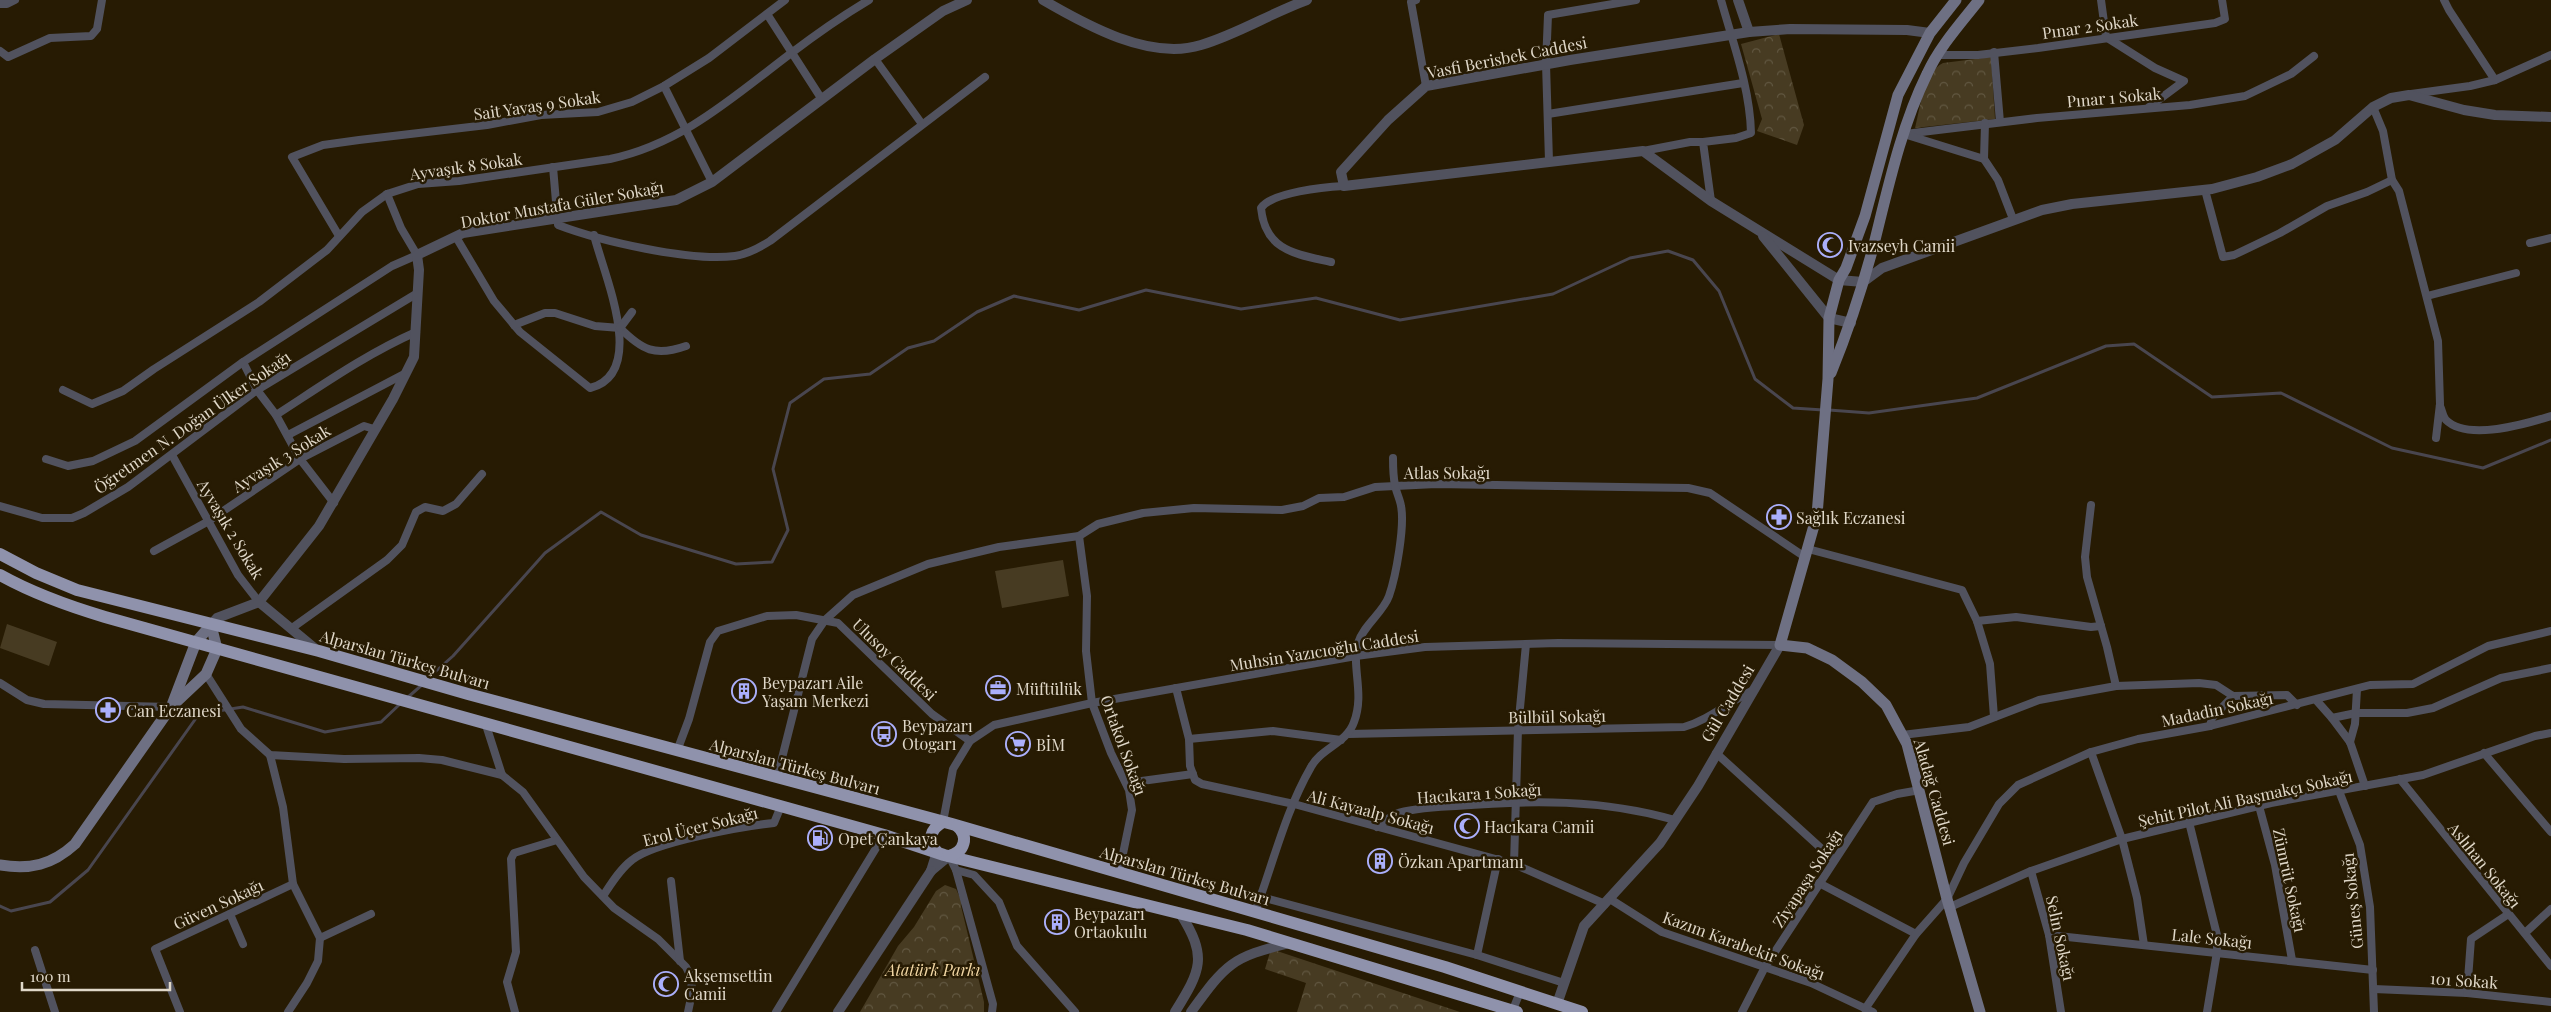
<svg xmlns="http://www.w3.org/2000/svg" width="2551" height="1012" font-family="'Playfair Display',serif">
<defs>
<pattern id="park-crowns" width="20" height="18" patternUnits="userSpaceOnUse" patternTransform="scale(1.25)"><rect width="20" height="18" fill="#473b22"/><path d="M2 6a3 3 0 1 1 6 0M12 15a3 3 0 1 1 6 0" fill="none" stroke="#615741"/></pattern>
</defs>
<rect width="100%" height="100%" fill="#271b03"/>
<g fill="#473b22">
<path d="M1063 560 1069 596 1002 608 995 571Z"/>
<path d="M7 624 57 642 49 666 0 648Z"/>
</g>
<g fill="url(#park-crowns)">
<path d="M1779 34 1804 125 1797 145 1757 131 1762 119 1741 44Z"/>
<path d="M1991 57 1995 119 1915 128C1920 109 1924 72 1943 63Z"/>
<path d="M945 885 956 889 962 902 961 906 984 1002V1012H860L898 946 914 927 936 891Z"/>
<path d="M1271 949 1460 1012H1297L1306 983 1265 969Z"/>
</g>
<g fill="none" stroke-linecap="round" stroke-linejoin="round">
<g stroke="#49464f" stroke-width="3">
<path d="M1829 410 1869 413 1977 398 2106 346 2134 344 2212 397 2281 393 2392 448 2483 468 2551 440"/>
<path d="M427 679 453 656 545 553 601 512 641 535 736 564 772 562 788 530 773 469 790 403 824 379 870 374 908 348 934 341 977 312 1014 296 1079 310 1146 290 1241 309 1316 298 1400 320 1553 294 1630 258 1668 251 1693 260 1719 291 1755 379 1793 408 1823 410"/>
<path d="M407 698 423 684"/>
<path d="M0 906 11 911 50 902 88 870 199 714 243 707 325 732 381 722 400 704"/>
</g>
<g stroke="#51525e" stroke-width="8">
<path d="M1416 0 1411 2 1426 86"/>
<path d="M2101 0 2106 37 2155 68 2184 81 2149 107"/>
<path d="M2444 0 2449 10 2495 80"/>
<path d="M0 4H7L15 0"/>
<path d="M767 14 821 98"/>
<path d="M0 51 8 57 50 38 91 36 97 29 102 0"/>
<path d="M1994 52 2000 122"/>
<path d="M1938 55H1978L2038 48 2215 23 2225 19 2222 0"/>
<path d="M875 59 922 124"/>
<path d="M664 86 712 182"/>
<path d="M2411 94 2470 86 2495 80 2551 55"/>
<path d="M2373 107 2383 131 2392 180 2399 191 2438 341 2440 404 2436 438"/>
<path d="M1548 114 1743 83"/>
<path d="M1905 134 2037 118 2190 105 2245 96 2291 74 2314 56"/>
<path d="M1907 135 1984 159 1998 180 2013 219"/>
<path d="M1643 151 1690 142H1703"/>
<path d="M1984 159 1985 123"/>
<path d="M1549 161 1546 64 1548 15 1636 0"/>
<path d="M553 167 558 225C600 241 691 262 735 256 748 254 759 248 770 241L985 77"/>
<path d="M2205 190 2223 257 2234 255 2280 233 2327 206 2367 192 2392 180"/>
<path d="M1711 201 1703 142 1736 138 1751 133C1750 88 1733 43 1721 0"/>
<path d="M339 236 292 157 323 145 359 140 487 125 541 115 598 112 632 102 664 86 709 58 785 0"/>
<path d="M456 237 494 301 520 332 590 388C649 373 603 273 594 235"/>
<path d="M2530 243 2551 238"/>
<path d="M1331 262C1296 254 1265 251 1261 208 1272 192 1325 187 1344 186"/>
<path d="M2427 296 2516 273"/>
<path d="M514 325 545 313H555L595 326 620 328C642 350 655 357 686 346"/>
<path d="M620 328 632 312"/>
<path d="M243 362 257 390 276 415 300 459 334 503"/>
<path d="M63 390 92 404 123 391 154 369 259 302 327 250 362 212 387 194 418 184 459 181 610 159C682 144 733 97 790 54 815 35 842 16 869 0"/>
<path d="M2440 406C2442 410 2443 417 2446 420 2467 441 2526 424 2551 416"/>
<path d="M276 415C321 386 366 354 416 332"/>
<path d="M288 435 406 373"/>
<path d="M172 455 238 575 259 602"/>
<path d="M46 459 68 466 93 461 135 441 243 362 392 266 417 255 401 228 387 194"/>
<path d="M2091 505 2085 557 2087 577 2107 647 2116 686"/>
<path d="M0 506 42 518H72L84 513 128 487 257 390 416 294"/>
<path d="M1079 536 1087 596 1086 651 1092 703 1111 753 1129 790 1132 810 1119 873"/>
<path d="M1808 549 1962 590 1977 621 1990 664 1994 717"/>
<path d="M154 551 207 522 300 459 364 426 374 429"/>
<path d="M1977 621 2016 617 2091 627 2101 626"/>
<path d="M292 628 387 560 402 545 416 512 425 507 443 511 456 504 482 474"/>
<path d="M206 674 241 729 270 755 344 759 419 758 442 760 502 775"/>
<path d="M0 683 27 700 44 704 171 707"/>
<path d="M1176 688 1189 739 1190 766 1195 780 1202 784 1294 804 1514 864 1605 904"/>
<path d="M2317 701 2332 718 2356 713H2407L2433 708 2501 678 2551 668"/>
<path d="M2332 718 2350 742 2365 786"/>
<path d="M485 722 502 775 523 792 584 877 614 908 658 939 686 967 691 977 692 993 688 1012"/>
<path d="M2210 726 2212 718 2233 696"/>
<path d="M1348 734 1684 727C1711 719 1729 701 1754 690"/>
<path d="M1902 735 1969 727 2039 700 2116 686 2199 683 2216 685 2233 696 2287 695 2297 705"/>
<path d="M1189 739 1273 731 1341 740"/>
<path d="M2350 742 2355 724 2357 689"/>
<path d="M677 751 689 719 710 642 718 631 767 616 796 615 838 623 932 714 970 741"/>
<path d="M2091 752 2122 839 2137 898 2144 945"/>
<path d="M1716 753 1834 860"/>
<path d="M2484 753 2551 832"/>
<path d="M270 755 283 807 293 884 320 938 318 961 307 983 288 1012"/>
<path d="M777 778 812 639 825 620 853 595 928 564 999 547 1079 536 1098 524 1143 513 1194 508 1282 510 1303 506 1319 498 1344 497 1375 487 1436 484 1688 488 1710 493 1805 557"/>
<path d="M2400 779 2551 966"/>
<path d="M1127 783 1193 774"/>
<path d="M2339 791 2360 845 2370 907 2374 1012"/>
<path d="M2259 806 2275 865 2292 960"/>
<path d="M943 822 953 769 970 741 994 725 1092 703 1356 656 1425 647 1558 643 1780 645"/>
<path d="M2189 822 2217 935V952L2207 1012"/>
<path d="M1377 827C1383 823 1389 817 1396 814 1411 808 1439 807 1456 806 1531 800 1602 799 1675 820"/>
<path d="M949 856 956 870 974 875 999 902 1017 946 1075 1012"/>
<path d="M1514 864 1518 729 1526 644"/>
<path d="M956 870 993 1004 992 1012"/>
<path d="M2031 871 2049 935 2061 1012"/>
<path d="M671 881 680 961"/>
<path d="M1819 883 1916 934"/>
<path d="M603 896C611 884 620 869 632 860 654 842 744 826 774 823L781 806"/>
<path d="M1261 897 1477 955 1498 859"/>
<path d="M1610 899 1662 932 1811 983 1873 1012"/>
<path d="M1950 907 2031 871 2122 839 2271 803 2423 775 2535 736 2551 733"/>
<path d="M1255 912C1273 864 1285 812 1311 767 1321 748 1347 743 1354 722 1365 693 1351 667 1358 643 1364 624 1383 613 1389 596 1396 576 1405 526 1401 506 1400 499 1396 492 1395 485 1393 476 1393 467 1393 458"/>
<path d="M230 914 243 944"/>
<path d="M2525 933 2551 909"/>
<path d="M2049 935 2373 970"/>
<path d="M320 938 371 914"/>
<path d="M35 950 55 1012"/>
<path d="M1477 955 1564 983"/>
<path d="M2374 989 2467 993 2551 1002"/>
<path d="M2467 993 2471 939 2507 915"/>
<path d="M1865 1009 1916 934 1947 899 1964 863 1999 804 2018 785 2091 752 2138 739 2210 726 2370 685 2413 684 2488 646 2551 631"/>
<path d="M180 1012 155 949 293 884"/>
<path d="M515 1012 507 982 516 952 511 859 514 853 557 840"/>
<path d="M776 1012 884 835"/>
<path d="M1512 1012 1520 992"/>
<path d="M1742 1012 1765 967 1873 802 1897 794 1920 790"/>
</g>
<g stroke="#51525e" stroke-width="10">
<path d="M1043 0C1086 25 1150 61 1201 45 1238 34 1271 13 1307 0"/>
<path d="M1738 0 1749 32"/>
<path d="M1930 33 1907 30 1790 29 1749 32 1570 60 1426 86 1388 120 1341 172 1344 186 1643 151 1711 201 1839 280 1863 282 1882 268 2042 210 2072 204 2212 189 2257 177 2292 164 2335 140 2373 107 2391 98 2409 95 2464 110 2495 115 2551 117"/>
<path d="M1763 236 1829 318 1851 323"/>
<path d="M259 602 318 651"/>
<path d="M211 625 217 618 259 602 319 526 393 399 414 357 419 270 417 255 463 233 676 200 712 182 875 59 943 11 967 0"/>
<path d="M937 852 931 871 949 856"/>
<path d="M1557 1004 1584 926 1660 843 1698 786 1780 645"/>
<path d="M838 1012 931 871"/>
<path d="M1175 1012C1201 970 1208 957 1180 913"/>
<path d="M1191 1012C1226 964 1231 957 1290 943"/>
</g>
<g stroke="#6e7083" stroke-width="11">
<path d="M1956 0 1930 33 1898 95 1865 216 1846 268 1839 280 1829 318 1828 379 1817 515 1780 645 1807 648 1832 660 1862 682 1886 705 1907 744 1947 899 1980 1012"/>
<path d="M1831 373C1848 331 1862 289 1874 244 1888 188 1901 127 1927 74 1939 47 1961 23 1979 0"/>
<path d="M172 705 196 642 211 625"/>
<path d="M0 865C30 870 52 865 75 844L171 707 206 674 217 649 211 625"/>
</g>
<g stroke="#8f92ac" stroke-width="12">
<path d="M0 554 36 573 77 590 319 651 468 694 952 824 1445 967 1582 1012"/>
<path d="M0 575C34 594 68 606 105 617L884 835 944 855 1247 930 1517 1012"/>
<path d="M937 852C927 841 930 829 943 822"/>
<path d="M949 856C965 852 969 836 957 826"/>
</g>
</g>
<defs>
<symbol id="mosque-ring" viewBox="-11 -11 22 22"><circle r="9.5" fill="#271b03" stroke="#abaffb" stroke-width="1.5"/><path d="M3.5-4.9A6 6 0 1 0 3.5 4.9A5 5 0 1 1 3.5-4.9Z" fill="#abaffb"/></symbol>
<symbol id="pharmacy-ring" viewBox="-11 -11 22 22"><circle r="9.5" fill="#271b03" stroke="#abaffb" stroke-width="1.5"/><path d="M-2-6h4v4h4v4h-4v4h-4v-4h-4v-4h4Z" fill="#abaffb"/></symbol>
<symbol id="office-ring" viewBox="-11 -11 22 22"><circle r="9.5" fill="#271b03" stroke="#abaffb" stroke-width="1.5"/><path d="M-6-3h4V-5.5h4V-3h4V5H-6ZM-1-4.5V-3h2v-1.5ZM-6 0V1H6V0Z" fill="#abaffb"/></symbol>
<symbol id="building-ring" viewBox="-11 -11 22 22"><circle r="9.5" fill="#271b03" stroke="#abaffb" stroke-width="1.5"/><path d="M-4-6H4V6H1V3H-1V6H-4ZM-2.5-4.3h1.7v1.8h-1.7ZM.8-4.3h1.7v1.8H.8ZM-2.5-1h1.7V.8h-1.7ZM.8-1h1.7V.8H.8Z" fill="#abaffb"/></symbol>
<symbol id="bus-ring" viewBox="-11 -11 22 22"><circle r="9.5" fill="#271b03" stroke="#abaffb" stroke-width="1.5"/><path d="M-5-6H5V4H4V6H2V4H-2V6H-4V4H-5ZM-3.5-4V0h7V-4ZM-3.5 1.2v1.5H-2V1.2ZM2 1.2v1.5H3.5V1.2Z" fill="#abaffb"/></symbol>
<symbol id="supermarket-ring" viewBox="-11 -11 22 22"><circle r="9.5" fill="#271b03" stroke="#abaffb" stroke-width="1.5"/><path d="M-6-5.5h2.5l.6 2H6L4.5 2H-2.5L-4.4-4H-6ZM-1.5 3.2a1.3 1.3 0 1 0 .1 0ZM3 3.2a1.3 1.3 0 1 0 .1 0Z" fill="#abaffb"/></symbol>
<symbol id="fuel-ring" viewBox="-11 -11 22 22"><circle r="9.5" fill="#271b03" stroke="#abaffb" stroke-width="1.5"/><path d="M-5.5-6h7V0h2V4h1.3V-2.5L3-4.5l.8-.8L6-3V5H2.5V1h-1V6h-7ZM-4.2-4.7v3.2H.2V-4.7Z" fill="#abaffb"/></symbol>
</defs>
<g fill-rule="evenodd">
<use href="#mosque-ring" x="1816" y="231" width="28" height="28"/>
<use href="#pharmacy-ring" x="1765" y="503" width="28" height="28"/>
<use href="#office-ring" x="984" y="674" width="28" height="28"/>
<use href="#building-ring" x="730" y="677" width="28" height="28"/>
<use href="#pharmacy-ring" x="94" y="696" width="28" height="28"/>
<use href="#bus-ring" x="870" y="720" width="28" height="28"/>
<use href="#supermarket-ring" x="1004" y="730" width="28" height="28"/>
<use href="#mosque-ring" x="1453" y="812" width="28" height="28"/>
<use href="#fuel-ring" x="806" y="824" width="28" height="28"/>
<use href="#building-ring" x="1366" y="847" width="28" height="28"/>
<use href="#building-ring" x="1043" y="908" width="28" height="28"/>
<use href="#mosque-ring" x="652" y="970" width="28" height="28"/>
</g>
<g text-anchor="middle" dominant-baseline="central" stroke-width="5" stroke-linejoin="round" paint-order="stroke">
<g font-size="16" fill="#e0d8c9" stroke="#271b03">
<text transform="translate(2090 26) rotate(-8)">Pınar 2 Sokak</text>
<text transform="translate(1507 57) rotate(-11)">Vasfi Berisbek Caddesi</text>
<text transform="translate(2114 97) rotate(-5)">Pınar 1 Sokak</text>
<text transform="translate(537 105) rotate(-8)">Sait Yavaş 9 Sokak</text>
<text transform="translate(466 166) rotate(-8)">Ayvaşık 8 Sokak</text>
<text transform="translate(562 204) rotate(-10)">Doktor Mustafa Güler Sokağı</text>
<text transform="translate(192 422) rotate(-35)">Öğretmen N. Doğan Ülker Sokağı</text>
<text transform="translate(281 458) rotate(-32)">Ayvaşık 3 Sokak</text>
<text x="1447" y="472">Atlas Sokağı</text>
<text transform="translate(231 529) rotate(59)">Ayvaşık 2 Sokak</text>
<text transform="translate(1324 650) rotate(-9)">Muhsin Yazıcıoğlu Caddesi</text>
<text transform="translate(405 659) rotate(16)">Alparslan Türkeş Bulvarı</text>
<text transform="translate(895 659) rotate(44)">Ulusoy Caddesi</text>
<text transform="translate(1727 703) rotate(-59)">Gül Caddesi</text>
<text transform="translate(2217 709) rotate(-12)">Madadin Sokağı</text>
<text transform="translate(1557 716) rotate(-1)">Bülbül Sokağı</text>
<text transform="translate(1124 745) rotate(70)">Ortakol Sokağı</text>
<text transform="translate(795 766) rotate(15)">Alparslan Türkeş Bulvarı</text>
<text transform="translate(1935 792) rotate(74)">Aladağ Caddesi</text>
<text transform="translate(1479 793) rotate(-4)">Hacıkara 1 Sokağı</text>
<text transform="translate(2245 798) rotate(-12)">Şehit Pilot Ali Başmakçı Sokağı</text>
<text transform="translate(1371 811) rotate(15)">Ali Kayaalp Sokağı</text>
<text transform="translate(700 826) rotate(-14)">Erol Üçer Sokağı</text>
<text transform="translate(2485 865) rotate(51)">Aslıhan Sokağı</text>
<text transform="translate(1185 875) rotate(16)">Alparslan Türkeş Bulvarı</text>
<text transform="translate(1807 878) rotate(-57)">Ziyapaşa Sokağı</text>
<text transform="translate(2290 880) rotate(78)">Zümrüt Sokağı</text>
<text transform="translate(2352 901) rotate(-96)">Güneş Sokağı</text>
<text transform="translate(218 904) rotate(-25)">Güven Sokağı</text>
<text transform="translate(2061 938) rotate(78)">Selin Sokağı</text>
<text transform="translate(2212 938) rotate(6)">Lale Sokağı</text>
<text transform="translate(1744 945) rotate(20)">Kazım Karabekir Sokağı</text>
<text transform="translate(2464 980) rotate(4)">101 Sokak</text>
</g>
<g font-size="16" fill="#e0d8c9" stroke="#271b03" text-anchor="start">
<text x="1848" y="245">Ivazseyh Camii</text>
<text x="1796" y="517">Sağlık Eczanesi</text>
<text x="762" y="682">Beypazarı Aile<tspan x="762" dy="18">Yaşam Merkezi</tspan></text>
<text x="1016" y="688">Müftülük</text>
<text x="126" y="710">Can Eczanesi</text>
<text x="902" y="725">Beypazarı<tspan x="902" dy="18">Otogarı</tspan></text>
<text x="1036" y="744">BİM</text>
<text x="1484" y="826">Hacıkara Camii</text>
<text x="838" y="838">Opet Çankaya</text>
<text x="1398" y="861">Özkan Apartmanı</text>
<text x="1074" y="913">Beypazarı<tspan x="1074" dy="18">Ortaokulu</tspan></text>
<text x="684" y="975">Akşemsettin<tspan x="684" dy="18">Camii</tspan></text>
</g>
<g font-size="16" font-style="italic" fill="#f3d8a5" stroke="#271b03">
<text x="933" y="969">Atatürk Parkı</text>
</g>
</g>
<path d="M22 982v8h148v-8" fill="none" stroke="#e0d8c9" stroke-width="2.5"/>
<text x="30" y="982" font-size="15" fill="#e0d8c9" stroke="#271b03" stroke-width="4" paint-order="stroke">100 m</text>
</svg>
